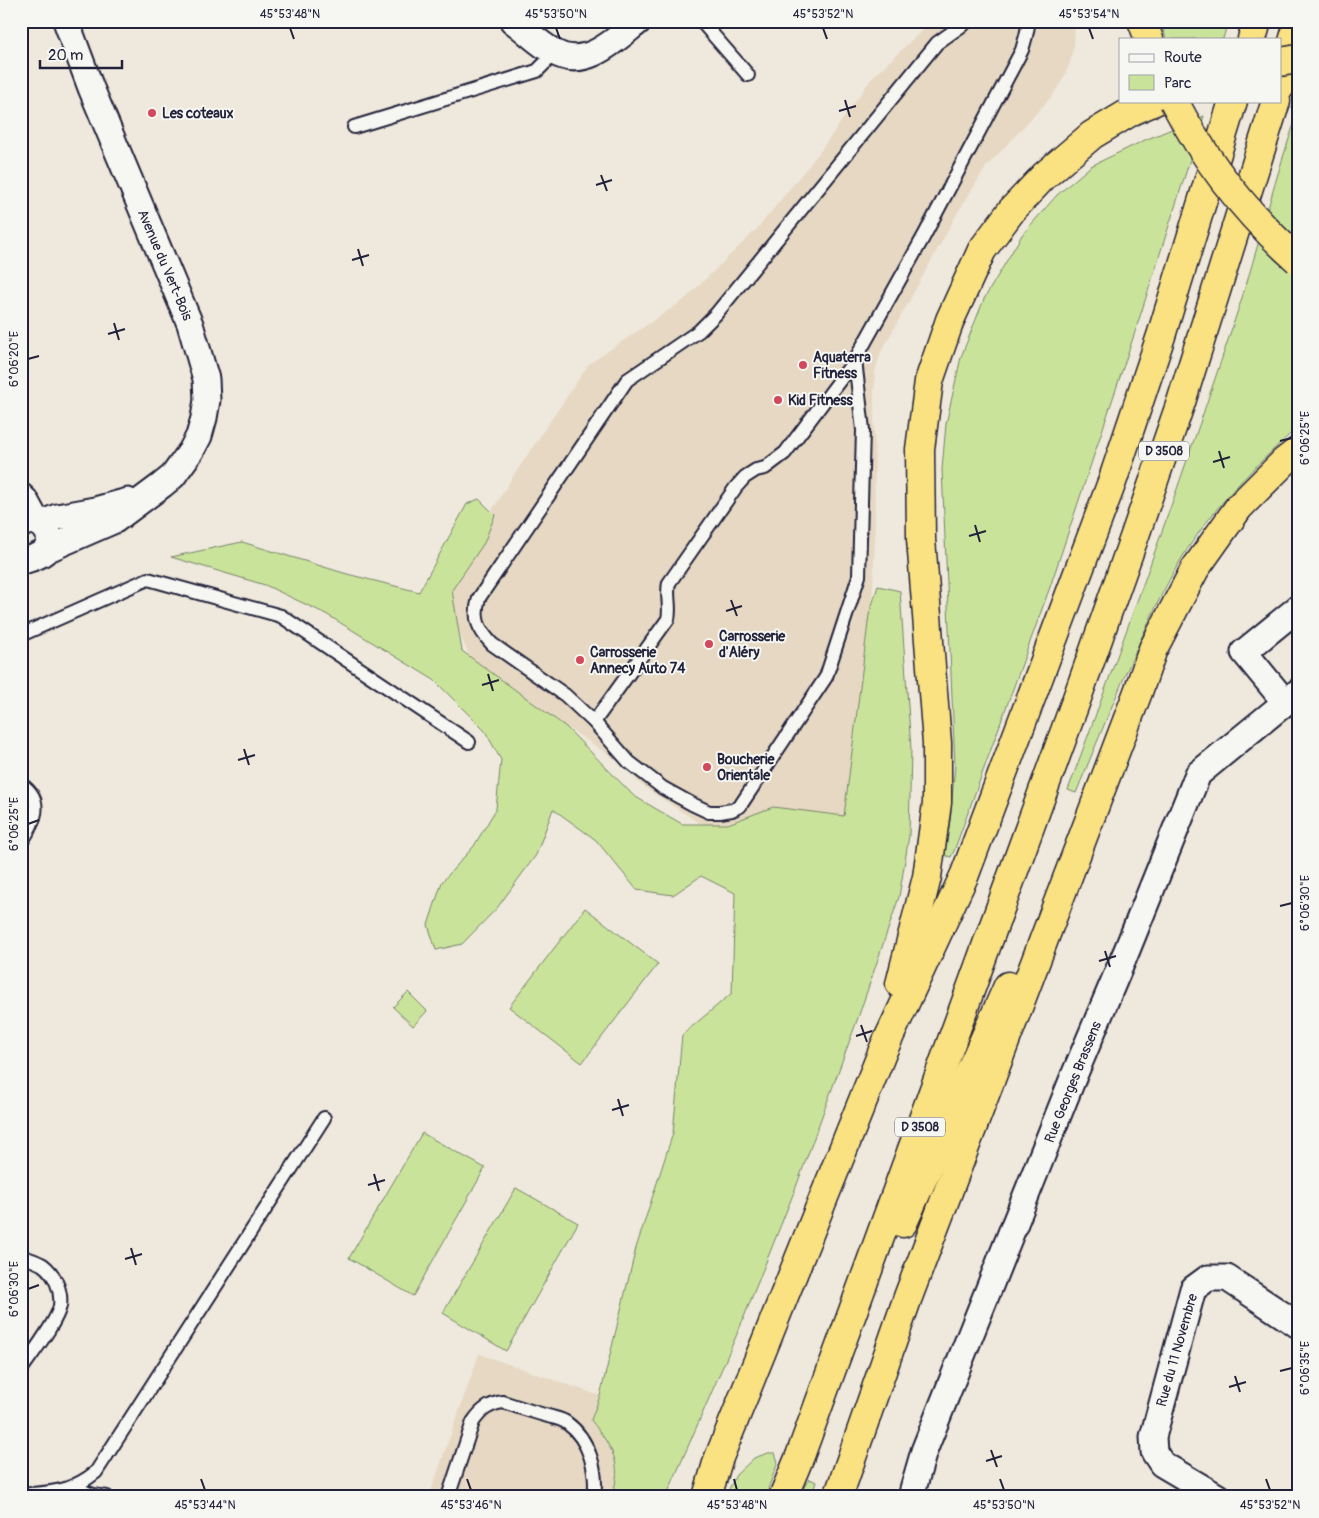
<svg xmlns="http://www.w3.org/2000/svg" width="1319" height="1518" font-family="Pangolin,sans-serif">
<rect width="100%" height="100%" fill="#efe8dc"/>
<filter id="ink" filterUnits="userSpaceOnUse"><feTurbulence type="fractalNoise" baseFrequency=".02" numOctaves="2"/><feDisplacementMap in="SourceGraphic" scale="10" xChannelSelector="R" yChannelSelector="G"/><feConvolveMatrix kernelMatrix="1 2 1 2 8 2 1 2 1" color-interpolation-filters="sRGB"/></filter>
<g filter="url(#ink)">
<g fill="#e6d8c2">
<path d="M932 21H1075L1074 45 1070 63 1063 79 1053 95 986 167 958 212 881 352 875 371 874 395 875 542 873 586 868 639 847 821 767 868 649 790 638 782 629 769 617 760 474 666 463 641 454 615 451 594 453 579 468 549 516 472 589 364 684 300 758 228 819 153 872 78Z"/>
<path d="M479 1354 600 1396 591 1420 609 1444 615 1459 617 1480 611 1497H429Z"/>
</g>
<g fill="#c9e49a" stroke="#76836a">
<path d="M1161 21H1228L1223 39H1166Z"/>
<path d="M1298 113V427C1260 461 1224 496 1195 538 1175 566 1160 597 1146 628 1121 682 1099 738 1076 793L1068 790C1128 628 1187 465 1241 301 1261 239 1275 175 1298 113Z"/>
<path d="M1204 116 1134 335 1050 587 954 851 951 857 944 855 950 821 955 765 942 469 946 424 961 357 984 299 1022 235 1057 195 1091 166 1145 140Z"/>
<path d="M479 499 495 515 484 543 452 590 462 651 566 727 634 796 682 824H728L773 807 844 816 869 615 878 586 900 591 911 749 909 836 899 897 859 1015 796 1187 740 1327 666 1497H611C625 1464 610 1445 591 1420L600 1396 636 1248 673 1133 682 1035 732 993 735 893 701 876 673 895 637 890 596 840 553 809 536 855 497 908 462 944 436 950 428 925 442 882 474 846 496 809 501 760 485 731 434 680 326 614 265 585 171 557 242 542 347 574 419 592 467 504Z"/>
<path d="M585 908 658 964 582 1063 509 1007Z"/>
<path d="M408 992 427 1011 413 1026 393 1007Z"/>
<path d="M422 1133 485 1168 413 1296 349 1258Z"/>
<path d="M516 1188 578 1223 506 1351 443 1313Z"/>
<path d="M768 1453H775L778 1462 765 1497H725L736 1475 754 1458Z"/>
<path d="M810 1479 816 1482 811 1497H800L805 1485Z"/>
</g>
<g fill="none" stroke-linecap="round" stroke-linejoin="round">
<defs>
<g id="lane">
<path d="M701 21 748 75"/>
<path d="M354 127 537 71 555 53"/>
<path d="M855 360 863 430 859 576 826 677 740 806 732 810 720 812H709L692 804 663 788 629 762 594 722 565 695 492 644C478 629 473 618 479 598L627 380 699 331 716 314 937 43 968 21"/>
<path d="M21 635 148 579 281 616 469 742"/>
<path d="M594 722 668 619C671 607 666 595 669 583L736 487 745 477 756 470 765 468 785 453 855 360 924 236 1022 50 1026 36 1029 21"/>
<path d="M21 784C46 801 34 823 21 843"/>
<path d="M21 1256C28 1259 37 1261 43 1265 55 1274 62 1291 60 1306 57 1322 31 1355 21 1370"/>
<path d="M73 1487 93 1495 107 1497"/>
<path d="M21 1495C52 1492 70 1493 96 1472L324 1118"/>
<path d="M448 1497 473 1422C481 1410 489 1404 503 1402 518 1407 533 1412 548 1416 554 1418 562 1419 567 1423 589 1439 598 1471 594 1497"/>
</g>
<g id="street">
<path d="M513 21C527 31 539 44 554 52 585 71 616 39 639 21"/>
<path d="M21 496 25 500 37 522"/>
<path d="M41 524 57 517 95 510 128 501"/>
<path d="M21 525C38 513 57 534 46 550 42 556 28 559 21 562"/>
<path d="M46 550 115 520 162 485 173 476 191 451 199 436 204 418 207 400 206 379 190 324 91 88 66 21"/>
<path d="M1285 702 1244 652 1298 608"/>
<path d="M912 1497 913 1489 924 1451 1073 1078 1127 950 1198 774 1298 692"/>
<path d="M1218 1497 1162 1464 1154 1452 1153 1437 1193 1289 1208 1278H1227L1298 1325"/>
</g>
<g id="highway">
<path d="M1142 21 1149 39"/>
<path d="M1252 39 1257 21"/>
<path d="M1280 87 1298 24"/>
<path d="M900 984 927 877 937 803V743L921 539 920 449 929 381 950 320 982 250 1012 210 1044 176 1092 135 1132 111 1155 101"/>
<path d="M903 1223 1008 986"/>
<path d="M707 1497 718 1460 884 1048 965 874 1112 482 1161 336 1233 101"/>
<path d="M783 1497 800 1456 1077 698 1134 538 1181 402 1276 101"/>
<path d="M838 1497 908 1297 1138 692 1153 649 1195 569 1239 507 1285 461 1298 451"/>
</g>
</defs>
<use href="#lane" stroke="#22223b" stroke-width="16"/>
<use href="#street" stroke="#22223b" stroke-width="29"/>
<use href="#highway" stroke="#22223b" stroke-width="31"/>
<use href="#lane" stroke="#f6f6f2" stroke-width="12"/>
<use href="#street" stroke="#f6f6f2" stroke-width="25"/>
<use href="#highway" stroke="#fae181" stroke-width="28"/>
<defs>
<g id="highway-bridge">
<path d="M1280 62 1298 59"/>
<path d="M1174 101C1206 163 1246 214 1298 260"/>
</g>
</defs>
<use href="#highway-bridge" stroke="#22223b" stroke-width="31" stroke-linecap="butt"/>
<use href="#highway-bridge" stroke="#fae181" stroke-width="28"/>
</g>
</g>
<path fill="none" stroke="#22223b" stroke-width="2" d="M290 28 294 39M556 28 560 39M823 28 827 39M1089 28 1093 39M845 100 850 117M839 111 856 106M601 175 607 191M596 185 612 180M358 249 363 266M352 260 369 255M114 323 119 340M108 334 125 329M28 359 39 356M1280 441 1292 438M1219 451 1224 468M1213 462 1230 457M975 525 980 542M969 536 986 531M731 600 737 616M726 611 742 606M488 674 493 691M482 685 499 680M244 749 249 765M238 760 255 755M28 824 39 820M1280 906 1292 903M1105 951 1110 967M1099 961 1116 956M861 1025 867 1042M856 1036 872 1031M618 1099 623 1116M612 1110 629 1105M374 1174 379 1191M368 1185 385 1180M131 1248 136 1265M125 1259 142 1254M28 1289 39 1285M1280 1371 1292 1368M1235 1376 1240 1392M1229 1387 1246 1382M991 1450 997 1467M986 1461 1002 1456M201 1479 205 1490M467 1479 471 1490M734 1479 737 1490M1000 1479 1004 1490M1266 1479 1270 1490"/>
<g fill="#d1495b" stroke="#f6f6f2" stroke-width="2">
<circle cx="152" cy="113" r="5"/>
<circle cx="803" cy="365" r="5"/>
<circle cx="778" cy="400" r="5"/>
<circle cx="709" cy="644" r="5"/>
<circle cx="580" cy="660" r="5"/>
<circle cx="707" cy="767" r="5"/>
</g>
<g text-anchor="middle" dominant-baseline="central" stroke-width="4" stroke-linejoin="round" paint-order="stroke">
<g fill="#f6f6f2" stroke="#626272" stroke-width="1">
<rect x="1139" y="441.5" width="50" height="19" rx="4"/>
<rect x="895" y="1117.5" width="50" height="19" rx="4"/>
</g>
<g font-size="12" font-weight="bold" fill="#22223b">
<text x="1164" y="451">D 3508</text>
<text x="920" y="1127">D 3508</text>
</g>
<g font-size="14" font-weight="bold" fill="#22223b" stroke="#f6f6f2" text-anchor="start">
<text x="162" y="113">Les coteaux</text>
<text x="813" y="357">Aquaterra<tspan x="813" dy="16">Fitness</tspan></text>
<text x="788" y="400">Kid Fitness</text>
<text x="719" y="636">Carrosserie<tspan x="719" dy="16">d'Aléry</tspan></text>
<text x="590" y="652">Carrosserie<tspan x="590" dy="16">Annecy Auto 74</tspan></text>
<text x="717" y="759">Boucherie<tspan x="717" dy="16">Orientale</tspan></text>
</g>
<g font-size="14" fill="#22223b" stroke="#f6f6f2">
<text transform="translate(165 265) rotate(67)">Avenue du Vert-Bois</text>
<text transform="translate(1073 1082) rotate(-68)">Rue Georges Brassens</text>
<text transform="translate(1177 1350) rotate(-74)">Rue du 11 Novembre</text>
</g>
</g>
<rect width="1319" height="1518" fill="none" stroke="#f6f6f2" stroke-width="55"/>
<rect x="1119" y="38" width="162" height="65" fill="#f6f6f2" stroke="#a1a1a9"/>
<rect x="1129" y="54" width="25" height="8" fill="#f6f6f2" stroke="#a1a1a9"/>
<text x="1164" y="62" font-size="15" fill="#22223b">Route</text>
<rect x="1129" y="75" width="25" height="15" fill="#c9e49a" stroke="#a1a1a9"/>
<text x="1164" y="88" font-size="15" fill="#22223b">Parc</text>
<path d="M40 60v8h82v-8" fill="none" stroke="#22223b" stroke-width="2.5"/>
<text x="48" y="60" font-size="15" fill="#22223b" stroke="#f6f6f2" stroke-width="4" paint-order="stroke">20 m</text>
<rect x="28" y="28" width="1264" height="1462" fill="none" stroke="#22223b" stroke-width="2"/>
<g font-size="12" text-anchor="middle" fill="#22223b">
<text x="290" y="18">45°53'48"N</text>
<text x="556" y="18">45°53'50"N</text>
<text x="823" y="18">45°53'52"N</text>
<text x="1089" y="18">45°53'54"N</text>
<text transform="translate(14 359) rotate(-90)" y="4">6°06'20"E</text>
<text transform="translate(1305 438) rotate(-90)" y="4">6°06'25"E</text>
<text transform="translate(14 824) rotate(-90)" y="4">6°06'25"E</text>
<text transform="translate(1305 903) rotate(-90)" y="4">6°06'30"E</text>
<text transform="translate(14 1289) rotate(-90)" y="4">6°06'30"E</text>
<text transform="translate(1305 1368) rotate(-90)" y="4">6°06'35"E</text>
<text x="205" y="1509">45°53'44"N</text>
<text x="471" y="1509">45°53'46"N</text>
<text x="737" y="1509">45°53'48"N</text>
<text x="1004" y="1509">45°53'50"N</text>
<text x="1270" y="1509">45°53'52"N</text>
</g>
</svg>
